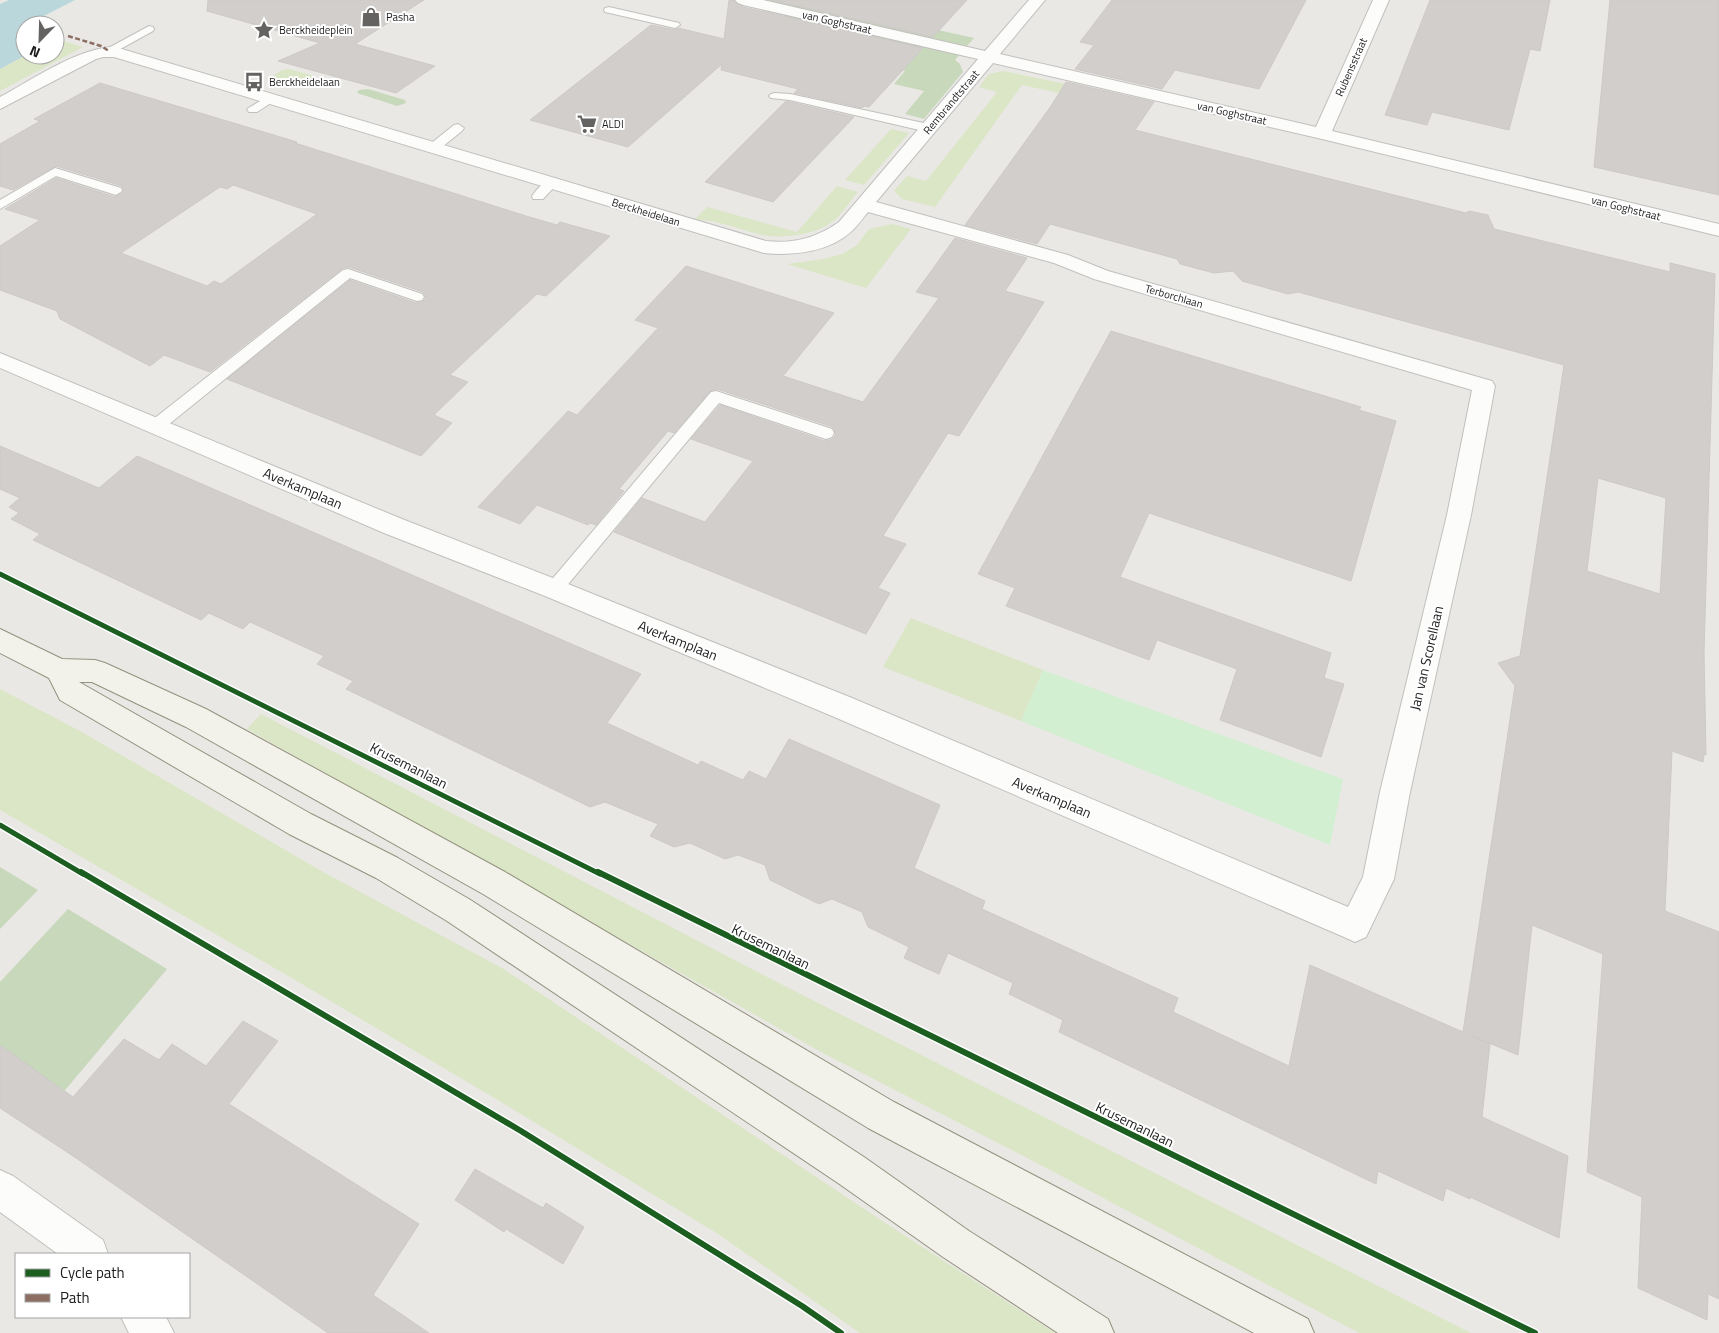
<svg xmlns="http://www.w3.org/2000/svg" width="1719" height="1333" font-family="'Titillium Web',sans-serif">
<rect width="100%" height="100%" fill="#eae8e5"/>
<g fill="#dae6c5">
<path d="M57 39 83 47 0 91V69L26 55H55V40Z"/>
<path d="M289 69 311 75 312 78C294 90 290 86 270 81L269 78 282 70Z"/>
<path d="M1003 71 1139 99 1133 109 1022 85 935 207 902 199 894 191 907 176 926 181 997 92 979 87 989 74Z"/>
<path d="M891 129 909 133 864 185 845 180Z"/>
<path d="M837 186 858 192C851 200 844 211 836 219 818 235 781 240 758 234 737 229 717 219 694 220L707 207 797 232Z"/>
<path d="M893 224 911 229 866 288 787 264 823 259 842 254 857 245 869 229Z"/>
<path d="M911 618 1043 670 1021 721 883 667Z"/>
<path d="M0 689 80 731 325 873 502 968 887 1224 1055 1333H860L718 1234 496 1099 295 980 0 810Z"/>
<path d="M261 714 779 983 1471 1333H1359L1033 1161 821 1052 247 729Z"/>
</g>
<g fill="#c8d8bb">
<path d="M729 0H803L974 38 955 60 960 64 963 72 924 119 905 114 924 91 894 84 905 71 788 44 770 29 787 13Z"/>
<path d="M368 89 405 100 406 103 397 106 357 93 359 90Z"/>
<path d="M0 867 38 890 0 929Z"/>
<path d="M68 909 167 969 34 1127 0 1101V982Z"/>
</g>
<path fill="#d3efd1" d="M1043 670 1343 779 1330 845 1021 721Z"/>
<path fill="#bad8dc" d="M9 0H75L40 18 47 25H25L26 55 0 69V4Z"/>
<g fill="#d1cecc" stroke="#cdc9c6" fill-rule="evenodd">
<path d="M208 0H424L355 44 435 66 396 93 278 61 320 43 207 11Z"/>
<path d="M729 0H733L743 7 923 48 869 107 864 106 862 108 794 93 798 89 721 70 722 64 628 147 530 120 651 25 675 30 678 28 724 39Z"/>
<path d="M771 0H967L933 37Z"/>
<path d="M1112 0H1306L1259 89 1175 70 1162 89 1075 69 1094 45 1080 42Z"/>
<path d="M1430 0H1550L1540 51 1530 49 1509 130 1432 112 1427 125 1385 115Z"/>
<path d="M1610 0H1719V195L1594 167Z"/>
<path d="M1066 82 1154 102 1135 130 1466 213 1469 211 1488 215 1494 229 1670 272V263L1715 274 1704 652 1706 755 1704 754 1703 762 1672 751 1665 911 1719 932V1299L1708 1294 1707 1320 1638 1288 1642 1197 1587 1172 1603 954 1532 925 1518 1055 1472 1036 1490 1044 1482 1117 1568 1156 1559 1238 1470 1197V1199L1446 1188 1443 1201 1378 1171 1376 1184 1059 1032 1063 1020 1009 994 1013 983 948 953 939 974 921 966 904 958 909 947 868 927 862 912 832 899 819 904 770 880 765 865 738 855 725 859 690 843 674 847 650 836 658 824 605 802 590 807 346 689 353 681 317 664 324 656 250 622 243 629 209 613 201 620 33 540 40 534 11 519 19 513 9 507 20 498 0 489V446L99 488 137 456 641 674 607 723 698 765 701 761 743 780 749 771 766 779 789 739 940 805 914 868 985 901 982 909 1178 998 1173 1012 1289 1066 1310 965 1463 1032 1515 686 1498 663 1520 656 1564 365 1298 292 1288 294 1242 281 1233 271 1214 273 1180 264 1177 259 1050 224 1037 244 965 225 1051 106ZM1598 478 1666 498 1660 594 1587 571Z"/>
<path d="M100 83 297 142 295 143 526 216 557 225 560 222 610 236 546 296 537 294 450 375 468 382 434 415 452 423 421 456 227 379 350 280 416 303 422 302 426 298 423 292 349 267 343 268 210 372 164 355 150 366 60 319 57 311 0 290V246L40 220 5 209 56 178 115 197 124 192 122 186 56 166 13 190 0 186V144L40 121 34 119ZM233 185 317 214 221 284 214 281 207 286 121 253 220 187 227 189Z"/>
<path d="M786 101 854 117 773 202 705 182Z"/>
<path d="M955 238 1027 258 1005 291 1044 302 959 436 948 433 883 536 906 544 878 588 890 593 866 634 614 532 642 498 705 522 753 461 691 439 720 405 825 441 833 439 836 434 833 427 717 389 710 391 674 433 668 431 619 489 624 491 596 525 590 523 588 525 537 505 520 524 478 507 568 411 577 415 658 328 635 320 686 266 834 313 783 376 863 402 939 298 916 292Z"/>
<path d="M1111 331 1361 407 1359 410 1396 421 1351 581 1149 513 1120 577 1331 653 1324 678 1344 684 1321 757 1220 720 1237 669 1157 640 1149 660 1006 606 1015 588 978 574Z"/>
<path d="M243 1021 278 1041 229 1104 419 1224 373 1295 429 1333H328L76 1158 0 1108V1045L73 1097 124 1039 159 1060 172 1044 206 1066Z"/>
<path d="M475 1169 543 1208 546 1203 584 1227 563 1264 506 1229 504 1232 455 1200Z"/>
</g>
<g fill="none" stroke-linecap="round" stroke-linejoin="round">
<defs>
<g id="service">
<path d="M609 7 679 23 680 25 675 28 605 12 604 10 605 8Z"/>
<path d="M149 26 153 27 154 29 153 31 113 53H105L103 51Z"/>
<path d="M775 93 790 94 928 124 934 128 928 132 790 100 771 98 769 96 771 94Z"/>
<path d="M270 95 274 97 276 99 274 101 257 112H249L247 109Z"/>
<path d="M458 124 464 128 462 131 437 151H429L427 148 429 145 454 125Z"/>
<path d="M55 168 121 188 122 191 116 195 56 176 0 209V200Z"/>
<path d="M552 179 558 183 543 199H533L532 196C536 190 544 181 552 179Z"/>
<path d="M348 269 422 294 424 297 422 300 417 301 350 278 163 429 157 430 151 429 149 425 151 421 343 270Z"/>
<path d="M716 391 832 429 834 433 832 437 826 439 719 403 560 594 554 596 548 594 545 589 548 584 711 392Z"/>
</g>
<g id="minor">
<path d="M735 0H763L985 51 1029 0H1045L1000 54 1316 127 1373 0H1389L1332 131 1719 224V236L1322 139 993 63 876 202 1068 255 1108 271 1492 381 1495 386 1471 515 1410 792 1394 879 1366 937 1355 942 1344 937 832 716 545 596 384 533 0 368V353L402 519 563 582 852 698 1348 907 1363 877 1380 792 1447 515 1472 390 1094 279 1054 263 868 212C863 218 858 225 853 230 830 252 794 256 764 253L114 57H103L96 59 0 109V97C32 80 79 47 115 47L766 241C794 244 816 238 839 222L978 59 743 5 738 3Z"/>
<path d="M0 1170 13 1176 103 1240 108 1254H58L0 1212Z"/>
<path d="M121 1317H166L174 1333H129Z"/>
</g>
<path id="secondary" d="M0 629 62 659 95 660 105 663 206 709 505 872 894 1102 1308 1319 1314 1333H1254L868 1128 483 894 186 727 92 682H79L311 814 398 858 469 899 864 1157 969 1231 1108 1319 1114 1333H1058L943 1257 838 1183 447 921 376 878 289 834 60 700 49 678 0 653Z"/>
</defs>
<use href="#service" stroke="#c1c0bf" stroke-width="2"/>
<use href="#minor" stroke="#c1c0bf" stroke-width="2"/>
<use href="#secondary" stroke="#93927e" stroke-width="2"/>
<use href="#service" fill="#fcfcfb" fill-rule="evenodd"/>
<use href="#minor" fill="#fcfcfb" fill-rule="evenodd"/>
<use href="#secondary" fill="#f2f1ea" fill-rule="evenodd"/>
<path stroke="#8d6e63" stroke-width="2.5" stroke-dasharray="5 2.5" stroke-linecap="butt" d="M68 36 101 46 109 51"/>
<defs>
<g id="cycleway-far1">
<path d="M0 574 600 874"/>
<path d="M0 825 83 874"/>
</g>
<g id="cycleway">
<path d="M81 872 521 1131 802 1306 841 1333"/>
<path d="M598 872 1535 1333"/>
</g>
</defs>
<use href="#cycleway-far1" stroke="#fff" stroke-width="8"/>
<use href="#cycleway" stroke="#fff" stroke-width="9"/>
<use href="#cycleway-far1" stroke="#1b5e20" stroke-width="5"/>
<use href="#cycleway" stroke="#1b5e20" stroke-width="6"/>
</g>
<defs>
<symbol id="shop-bare" viewBox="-9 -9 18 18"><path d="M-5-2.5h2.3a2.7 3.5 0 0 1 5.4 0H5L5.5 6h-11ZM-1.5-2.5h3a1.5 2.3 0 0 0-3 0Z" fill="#646362" stroke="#fff" stroke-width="2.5" paint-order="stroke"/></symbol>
<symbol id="sight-bare" viewBox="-9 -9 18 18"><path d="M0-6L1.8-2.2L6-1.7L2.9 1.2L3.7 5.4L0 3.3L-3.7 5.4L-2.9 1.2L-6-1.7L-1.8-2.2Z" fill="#646362" stroke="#fff" stroke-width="2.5" paint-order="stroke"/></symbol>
<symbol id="bus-bare" viewBox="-9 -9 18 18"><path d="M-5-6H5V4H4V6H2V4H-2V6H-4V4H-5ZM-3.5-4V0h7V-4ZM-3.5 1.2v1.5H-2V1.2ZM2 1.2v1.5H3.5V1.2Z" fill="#646362" stroke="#fff" stroke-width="2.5" paint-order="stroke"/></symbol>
<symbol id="supermarket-bare" viewBox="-9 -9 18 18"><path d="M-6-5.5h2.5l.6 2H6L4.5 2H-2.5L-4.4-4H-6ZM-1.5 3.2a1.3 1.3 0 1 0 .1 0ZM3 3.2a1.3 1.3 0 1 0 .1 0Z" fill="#646362" stroke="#fff" stroke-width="2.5" paint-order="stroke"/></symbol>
</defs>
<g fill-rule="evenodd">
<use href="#shop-bare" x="357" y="3" width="28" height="28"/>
<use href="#sight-bare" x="250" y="16" width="28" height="28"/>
<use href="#bus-bare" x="240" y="68" width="28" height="28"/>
<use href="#supermarket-bare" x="573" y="110" width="28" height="28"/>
</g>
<g text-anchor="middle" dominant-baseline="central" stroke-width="4" stroke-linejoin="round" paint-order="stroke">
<g font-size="11" fill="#1c1c1c" stroke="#fff" text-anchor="start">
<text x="386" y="17">Pasha</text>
<text x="279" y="30">Berckheideplein</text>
<text x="269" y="82">Berckheidelaan</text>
<text x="602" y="124">ALDI</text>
</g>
<g font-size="11" fill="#1c1c1c" stroke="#fff">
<text transform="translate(837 22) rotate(13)">van Goghstraat</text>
<text transform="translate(1351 67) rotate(-66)">Rubensstraat</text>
<text transform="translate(951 102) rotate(-50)">Rembrandtstraat</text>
<text transform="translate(1232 113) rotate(13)">van Goghstraat</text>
<text transform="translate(1626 208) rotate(14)">van Goghstraat</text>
<text transform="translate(646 212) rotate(17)">Berckheidelaan</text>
<text transform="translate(1174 296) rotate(16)">Terborchlaan</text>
</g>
<g font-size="14" fill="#1c1c1c" stroke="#fff">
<text transform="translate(303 488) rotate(23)">Averkamplaan</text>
<text transform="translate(678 640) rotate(22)">Averkamplaan</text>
<text transform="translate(1426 658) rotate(-77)">Jan van Scorellaan</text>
<text transform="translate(409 765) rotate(27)">Krusemanlaan</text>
<text transform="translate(1052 797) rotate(23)">Averkamplaan</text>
<text transform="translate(771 946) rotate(26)">Krusemanlaan</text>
<text transform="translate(1135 1124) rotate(26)">Krusemanlaan</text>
</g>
</g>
<rect x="15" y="1253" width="175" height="65" fill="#ffffff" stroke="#a4a4a4"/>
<rect x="25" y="1269" width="25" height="8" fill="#1b5e20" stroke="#a4a4a4"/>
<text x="60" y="1278" font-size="15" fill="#1c1c1c">Cycle path</text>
<rect x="25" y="1294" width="25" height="8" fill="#8d6e63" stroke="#a4a4a4"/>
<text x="60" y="1303" font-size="15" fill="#1c1c1c">Path</text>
<g transform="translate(40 40) rotate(203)"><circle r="24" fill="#ffffff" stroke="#a4a4a4"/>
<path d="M0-4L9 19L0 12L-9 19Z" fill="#646362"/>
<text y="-8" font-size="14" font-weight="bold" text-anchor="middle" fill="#1c1c1c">N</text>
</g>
</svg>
